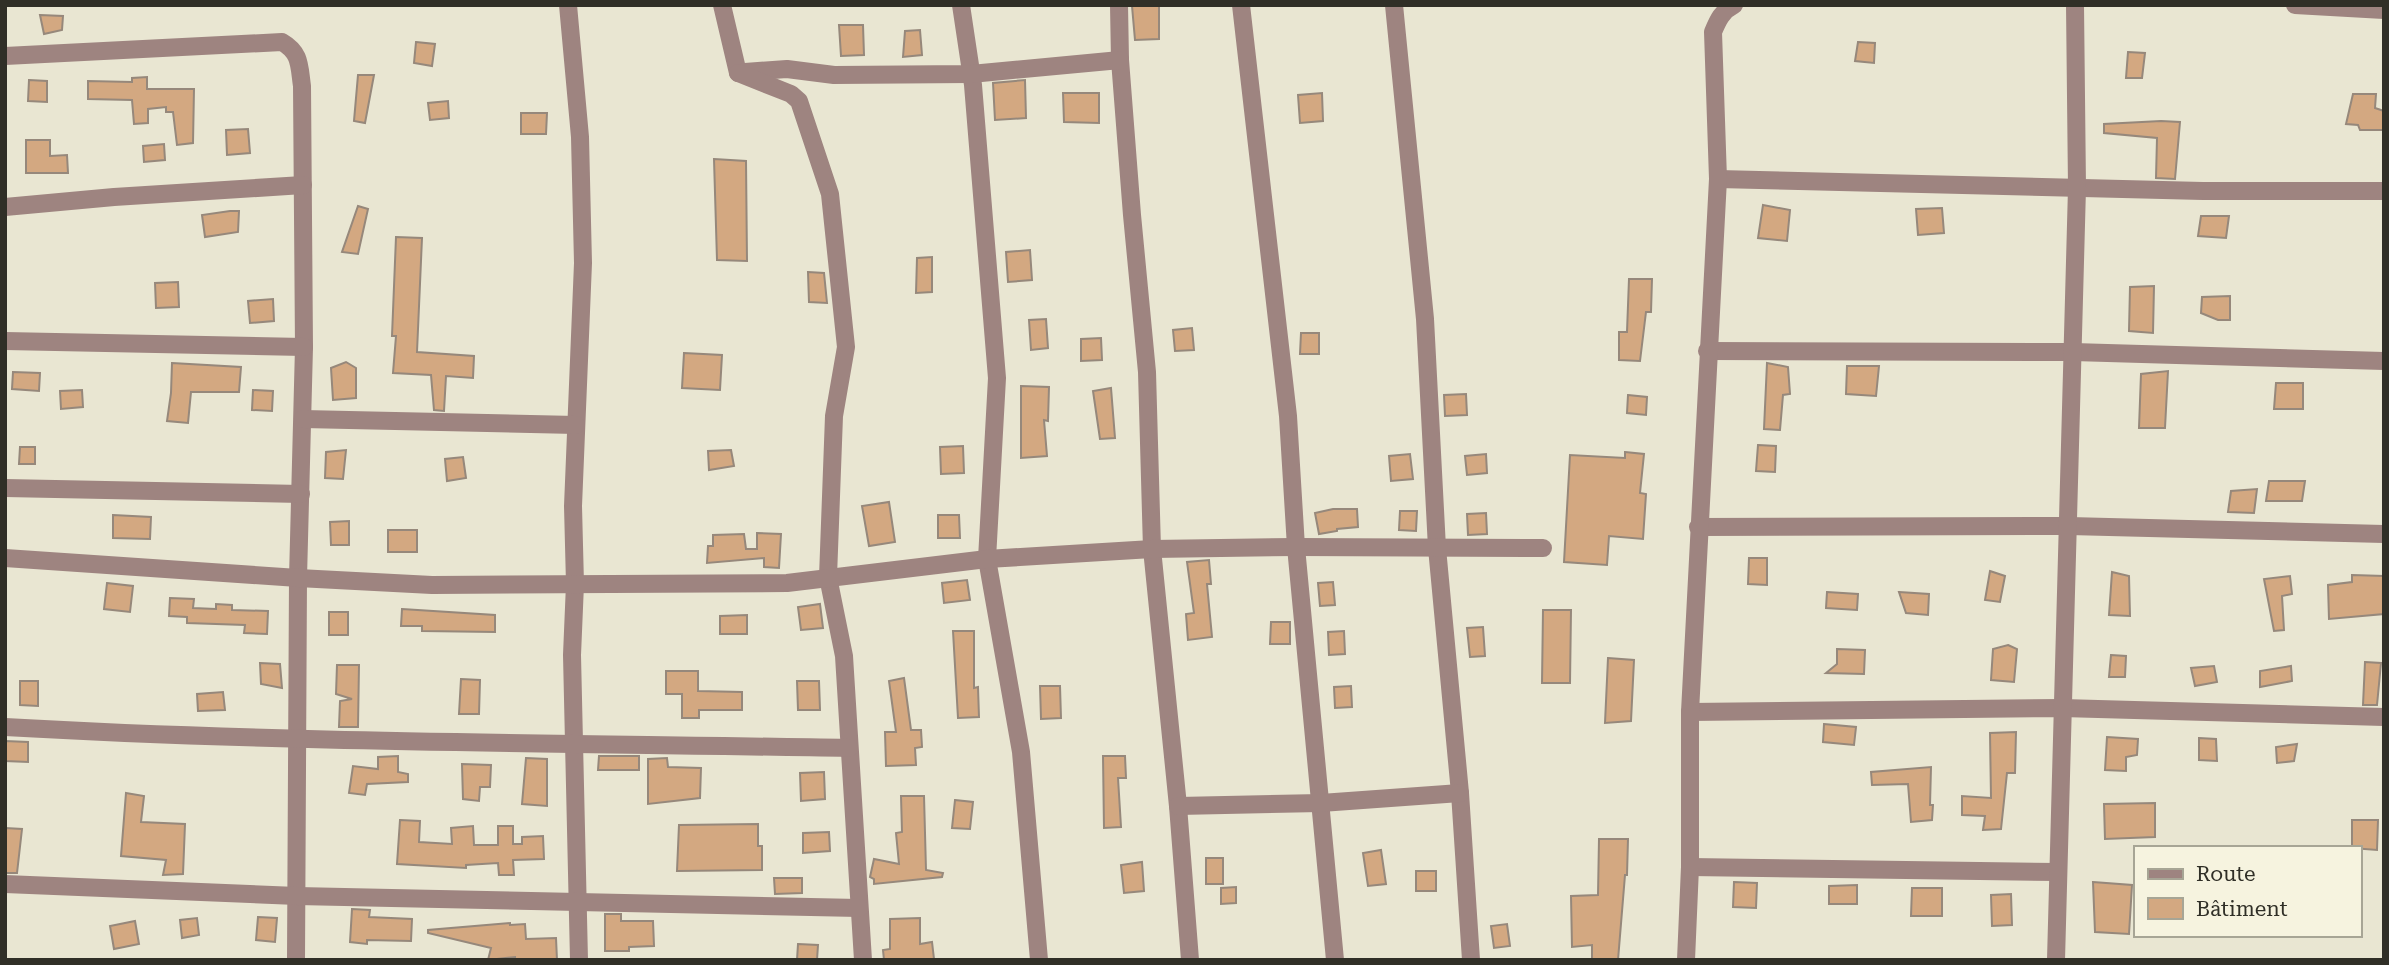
<svg xmlns="http://www.w3.org/2000/svg" width="2389" height="965" font-family="'Roboto Serif',serif">
<rect width="100%" height="100%" fill="#e9e6d2"/>
<g fill="#d3a881" stroke="#96887b" stroke-width="2">
<path d="M1159 5V39L1135 40 1132 6Z"/>
<path d="M40 15 63 16 62 30 44 34Z"/>
<path d="M839 25H863L864 55 841 56Z"/>
<path d="M920 30 922 55 903 57 905 31Z"/>
<path d="M416 42 435 44 432 66 414 63Z"/>
<path d="M1858 42 1875 43 1874 63 1855 61Z"/>
<path d="M2128 52 2145 53 2142 78H2126Z"/>
<path d="M358 75H374L365 123 354 121Z"/>
<path d="M147 77V89H194L193 143 177 145 173 112H166V107L148 109V123L134 124 132 100 88 99V81L132 82V78Z"/>
<path d="M29 80 47 81V102L28 101Z"/>
<path d="M1025 80 1026 118 995 120 993 83Z"/>
<path d="M1063 93H1099V123L1064 122Z"/>
<path d="M1322 93 1323 121 1300 123 1298 95Z"/>
<path d="M2353 94H2376L2375 108 2384 111V130H2360L2358 125 2346 124Z"/>
<path d="M448 101 449 118 430 120 428 103Z"/>
<path d="M521 113H547L546 134H521Z"/>
<path d="M2161 121 2180 122 2175 179 2156 178 2157 138 2104 133V124Z"/>
<path d="M248 129 250 153 227 155 226 130Z"/>
<path d="M26 140H50V156L67 155 68 173H26Z"/>
<path d="M164 144 165 160 144 162 143 146Z"/>
<path d="M714 159 746 161 747 261 717 260Z"/>
<path d="M1763 205 1790 210 1787 241 1758 238Z"/>
<path d="M358 206 368 209 358 254 342 252Z"/>
<path d="M1942 208 1944 233 1918 235 1916 209Z"/>
<path d="M230 211H239L238 232 205 237 202 215Z"/>
<path d="M2201 216H2229L2226 238 2198 236Z"/>
<path d="M396 237 422 238 417 352 474 356 473 378 446 376 444 411 434 410 431 375 393 373 396 336H392Z"/>
<path d="M1030 250 1032 280 1008 282 1006 252Z"/>
<path d="M932 257V292L916 293 917 258Z"/>
<path d="M808 272 824 273 827 303 809 302Z"/>
<path d="M1629 279H1652L1651 312H1646L1640 361 1619 360V332H1627Z"/>
<path d="M178 282 179 307 156 308 155 283Z"/>
<path d="M2154 286 2153 333 2129 331 2130 287Z"/>
<path d="M2230 296V320H2218L2201 313 2202 297Z"/>
<path d="M273 299 274 321 250 323 248 301Z"/>
<path d="M1046 319 1048 348 1031 350 1029 320Z"/>
<path d="M1192 328 1194 350 1175 351 1173 330Z"/>
<path d="M1301 333H1319V354H1300Z"/>
<path d="M1101 338 1102 360 1081 361V339Z"/>
<path d="M684 353 722 355 720 390 682 388Z"/>
<path d="M346 362 356 368V398L333 400 331 368Z"/>
<path d="M172 363 241 367 239 392H191L188 423 167 421 171 393Z"/>
<path d="M1767 363 1788 367 1790 394 1783 395 1780 430 1764 429Z"/>
<path d="M1847 366H1879L1876 396 1846 394Z"/>
<path d="M2168 371 2165 428H2139L2141 374Z"/>
<path d="M13 372 40 373 39 391 12 389Z"/>
<path d="M2276 383H2303V409H2274Z"/>
<path d="M1021 386 1049 387 1048 421 1044 420 1047 456 1021 458Z"/>
<path d="M1111 388 1115 438 1100 439 1093 391Z"/>
<path d="M82 390 83 407 61 409 60 391Z"/>
<path d="M253 390 273 391 272 411 252 410Z"/>
<path d="M1466 394 1467 415 1445 416 1444 395Z"/>
<path d="M1628 395 1647 397 1646 415 1627 413Z"/>
<path d="M1758 445 1776 446 1775 472 1756 471Z"/>
<path d="M963 446 964 473 941 474 940 447Z"/>
<path d="M20 447H35V464H19Z"/>
<path d="M346 450 343 479 325 478 326 452Z"/>
<path d="M731 450 734 466 709 470 708 451Z"/>
<path d="M1625 452 1644 454 1640 493 1646 494 1643 539 1609 536 1607 565 1564 562 1570 455 1625 458Z"/>
<path d="M1410 454 1413 479 1391 481 1389 456Z"/>
<path d="M1486 454 1487 473 1467 475 1465 456Z"/>
<path d="M463 457 466 478 447 481 445 459Z"/>
<path d="M2269 481H2305L2302 501H2266Z"/>
<path d="M2257 489 2254 513 2228 512 2231 491Z"/>
<path d="M889 502 895 542 869 546 862 506Z"/>
<path d="M1333 509H1357L1358 527 1337 529V531L1319 534 1315 513Z"/>
<path d="M1400 511H1417L1416 531 1399 530Z"/>
<path d="M1486 513 1487 534 1468 535 1467 514Z"/>
<path d="M113 515 151 517 150 539 113 538Z"/>
<path d="M938 515H959L960 538H938Z"/>
<path d="M349 521V545H331L330 522Z"/>
<rect x="388" y="530" width="29" height="22"/>
<path d="M757 533 781 534 779 568 764 567V558L707 563 708 546H713V535L744 534 746 549H757Z"/>
<path d="M1749 558H1767V585L1748 584Z"/>
<path d="M1209 560 1211 584H1207L1212 637 1188 640 1186 614 1194 613 1187 562Z"/>
<path d="M1990 571 2005 576 2000 602 1985 600Z"/>
<path d="M2112 572 2129 576 2130 616 2109 615Z"/>
<path d="M2352 575 2384 576V614L2329 619 2328 585 2352 582Z"/>
<path d="M2290 576 2292 594 2282 596 2284 630 2274 631 2264 579Z"/>
<path d="M967 580 970 600 944 603 942 583Z"/>
<path d="M1333 582 1335 605 1320 606 1318 583Z"/>
<path d="M107 583 133 586 130 612 104 609Z"/>
<path d="M1827 592 1858 594 1857 610 1826 608Z"/>
<path d="M1899 592 1929 594 1928 615 1906 613Z"/>
<path d="M170 598 194 599 193 608 216 609V604L232 605V610L268 611 267 634 244 633 245 625 187 623V617L169 616Z"/>
<path d="M820 604 823 628 801 630 798 607Z"/>
<path d="M402 609 495 615V632L422 631V626H401Z"/>
<path d="M1543 610H1571L1570 683H1542Z"/>
<rect x="329" y="612" width="19" height="23"/>
<path d="M747 615V634H720V616Z"/>
<path d="M1271 622H1290V644H1270Z"/>
<path d="M1483 627 1485 656 1470 657 1467 628Z"/>
<path d="M953 631H974V688L978 687 979 717 958 718Z"/>
<path d="M1344 631 1345 654 1329 655 1328 632Z"/>
<path d="M2008 645 2017 649 2014 682 1991 680 1993 649Z"/>
<path d="M1837 649 1865 650 1864 674 1826 673 1837 664Z"/>
<path d="M2111 655 2126 656 2125 677H2109Z"/>
<path d="M1608 658 1634 660 1631 721 1605 723Z"/>
<path d="M2365 662 2381 663 2377 705H2363Z"/>
<path d="M260 663 280 664 282 688 261 684Z"/>
<path d="M337 665H359L358 727H339L340 701 352 699 336 694Z"/>
<path d="M2214 666 2217 682 2195 686 2191 668Z"/>
<path d="M2291 666 2292 681 2260 687V671Z"/>
<path d="M666 671H698V691L742 692V710H699V718H682V694H666Z"/>
<path d="M904 678 911 730H921L922 747 915 748 916 765 886 766 885 732H896L889 681Z"/>
<path d="M461 679 480 680 479 714H459Z"/>
<path d="M20 681H38V706L20 705Z"/>
<path d="M797 681H819L820 710H798Z"/>
<path d="M1040 686H1060L1061 718 1041 719Z"/>
<path d="M1351 686 1352 707 1335 708 1334 687Z"/>
<path d="M223 692 225 710 198 711 197 694Z"/>
<path d="M1824 724 1856 727 1854 745 1823 742Z"/>
<path d="M2016 732 2015 773H2007L2001 829 1983 830 1985 816 1962 815V796L1991 798 1990 733Z"/>
<path d="M2107 737 2138 739 2137 755 2126 757V771L2105 770Z"/>
<path d="M2199 738 2216 739 2217 761 2199 760Z"/>
<path d="M5 741 28 742V762L5 761Z"/>
<path d="M2297 744 2294 761 2277 763 2276 747Z"/>
<path d="M398 756V772L408 774V782L367 784 365 795 349 793 353 766 378 769V757Z"/>
<path d="M599 756H639V770H598Z"/>
<path d="M1103 756H1125L1126 778H1118L1121 827 1104 828Z"/>
<path d="M526 758 547 759V806L522 804Z"/>
<path d="M667 758 668 767 701 768 700 798 648 804V759Z"/>
<path d="M462 764 491 765 490 787H480L479 801 463 799Z"/>
<path d="M1931 767 1930 805H1933L1932 820 1911 822 1908 784 1872 785 1871 772Z"/>
<path d="M824 772 825 799 801 801 800 773Z"/>
<path d="M126 793 144 796 141 822 185 824 183 874 163 875 166 860 121 856Z"/>
<path d="M901 796H924L926 870 943 873 942 877 874 884V879L870 877 874 859 899 864 896 833 902 832Z"/>
<path d="M955 800 973 802 970 829 952 828Z"/>
<path d="M2155 803V837L2105 839 2104 804Z"/>
<path d="M400 820 420 821 419 842 452 844 451 828 473 826 474 845H498V826H513V844H522V837L543 836 544 859 513 860 514 875H499L498 863 466 865V868L397 864Z"/>
<path d="M2352 820H2378L2377 850 2352 848Z"/>
<path d="M758 824V846H762V870L677 871 679 825Z"/>
<path d="M5 828 22 829 17 873H5Z"/>
<path d="M829 832 830 851 803 853V833Z"/>
<path d="M1599 839H1628L1627 875H1625L1618 960H1592V945L1572 947 1571 896 1598 895Z"/>
<path d="M1381 850 1386 884 1368 886 1363 853Z"/>
<rect x="1206" y="858" width="17" height="26"/>
<path d="M1142 862 1144 891 1124 893 1121 865Z"/>
<rect x="1416" y="871" width="20" height="20"/>
<path d="M774 878H802V893L775 894Z"/>
<path d="M1734 882 1757 883 1756 908 1733 907Z"/>
<path d="M2093 882 2132 885 2129 934 2095 932Z"/>
<path d="M1857 885V904H1829V886Z"/>
<path d="M1236 887V903L1221 904V888Z"/>
<path d="M1912 888H1942V916H1911Z"/>
<path d="M2011 894 2012 925 1992 926 1991 895Z"/>
<path d="M352 909 370 910 369 917 412 919 411 941 367 940V944L350 942Z"/>
<path d="M605 914H621V921H653L654 946 629 947V951H605Z"/>
<path d="M258 917 277 918 275 942 256 940Z"/>
<path d="M197 918 199 935 182 938 180 920Z"/>
<path d="M920 918V944L932 942 934 959 884 960 883 950 890 949V919Z"/>
<path d="M135 921 139 944 114 949 110 926Z"/>
<path d="M510 923V925L525 924 526 939 556 938 557 960H515V957L488 960 491 948 428 933V930Z"/>
<path d="M1507 924 1510 946 1494 948 1491 926Z"/>
<path d="M798 944 818 945 817 960H797Z"/>
</g>
<g fill="none" stroke-linecap="round" stroke-linejoin="round">
<g stroke="#9e8480" stroke-width="18">
<path d="M568 5 580 137 583 263 573 506 575 584 572 655 579 960"/>
<path d="M722 5 738 73"/>
<path d="M961 5 973 85 997 378 987 559 1021 752 1039 960"/>
<path d="M1119 5 1120 60 1132 215 1147 372 1152 549 1178 806 1190 960"/>
<path d="M1241 5 1288 416 1296 547 1335 960"/>
<path d="M1394 5 1425 319 1437 548 1460 793 1471 960"/>
<path d="M2295 5 2384 10"/>
<path d="M5 56 282 42C301 53 299 66 302 86L304 347 298 578 296 960"/>
<path d="M745 72 787 69 834 75 971 74 1120 60"/>
<path d="M738 73 791 94 799 101 830 194 846 347 834 416 828 577 844 656 863 960"/>
<path d="M1718 179 2203 191H2384"/>
<path d="M5 207 114 197 303 185"/>
<path d="M5 341 304 347"/>
<path d="M1707 351 2073 352 2384 361"/>
<path d="M303 419 576 425"/>
<path d="M5 488 301 494"/>
<path d="M1698 527 2069 526 2384 534"/>
<path d="M5 558 298 578 432 585 787 583 987 559 1152 549 1296 547 1543 548"/>
<path d="M1690 712 2062 708 2384 717"/>
<path d="M5 727C286 743 568 743 849 748"/>
<path d="M1178 806 1321 803 1460 793"/>
<path d="M1690 867 2058 872"/>
<path d="M5 884 297 896 859 908"/>
<path d="M1686 960 1690 867V712L1718 179 1713 32C1718 20 1722 11 1734 5"/>
<path d="M2056 960 2077 188 2075 5"/>
</g>
</g>
<rect width="2389" height="965" fill="none" stroke="#302f27" stroke-width="14"/>
<rect x="2134" y="846" width="228" height="91" fill="#f6f3df" stroke="#a7a595" stroke-width="2"/>
<rect x="2148" y="869" width="35" height="10" fill="#9e8480" stroke="#a7a595" stroke-width="2"/>
<text x="2196" y="881" font-size="21" fill="#302f27">Route</text>
<rect x="2148" y="898" width="35" height="21" fill="#d3a881" stroke="#a7a595" stroke-width="2"/>
<text x="2196" y="916" font-size="21" fill="#302f27">Bâtiment</text>
</svg>
